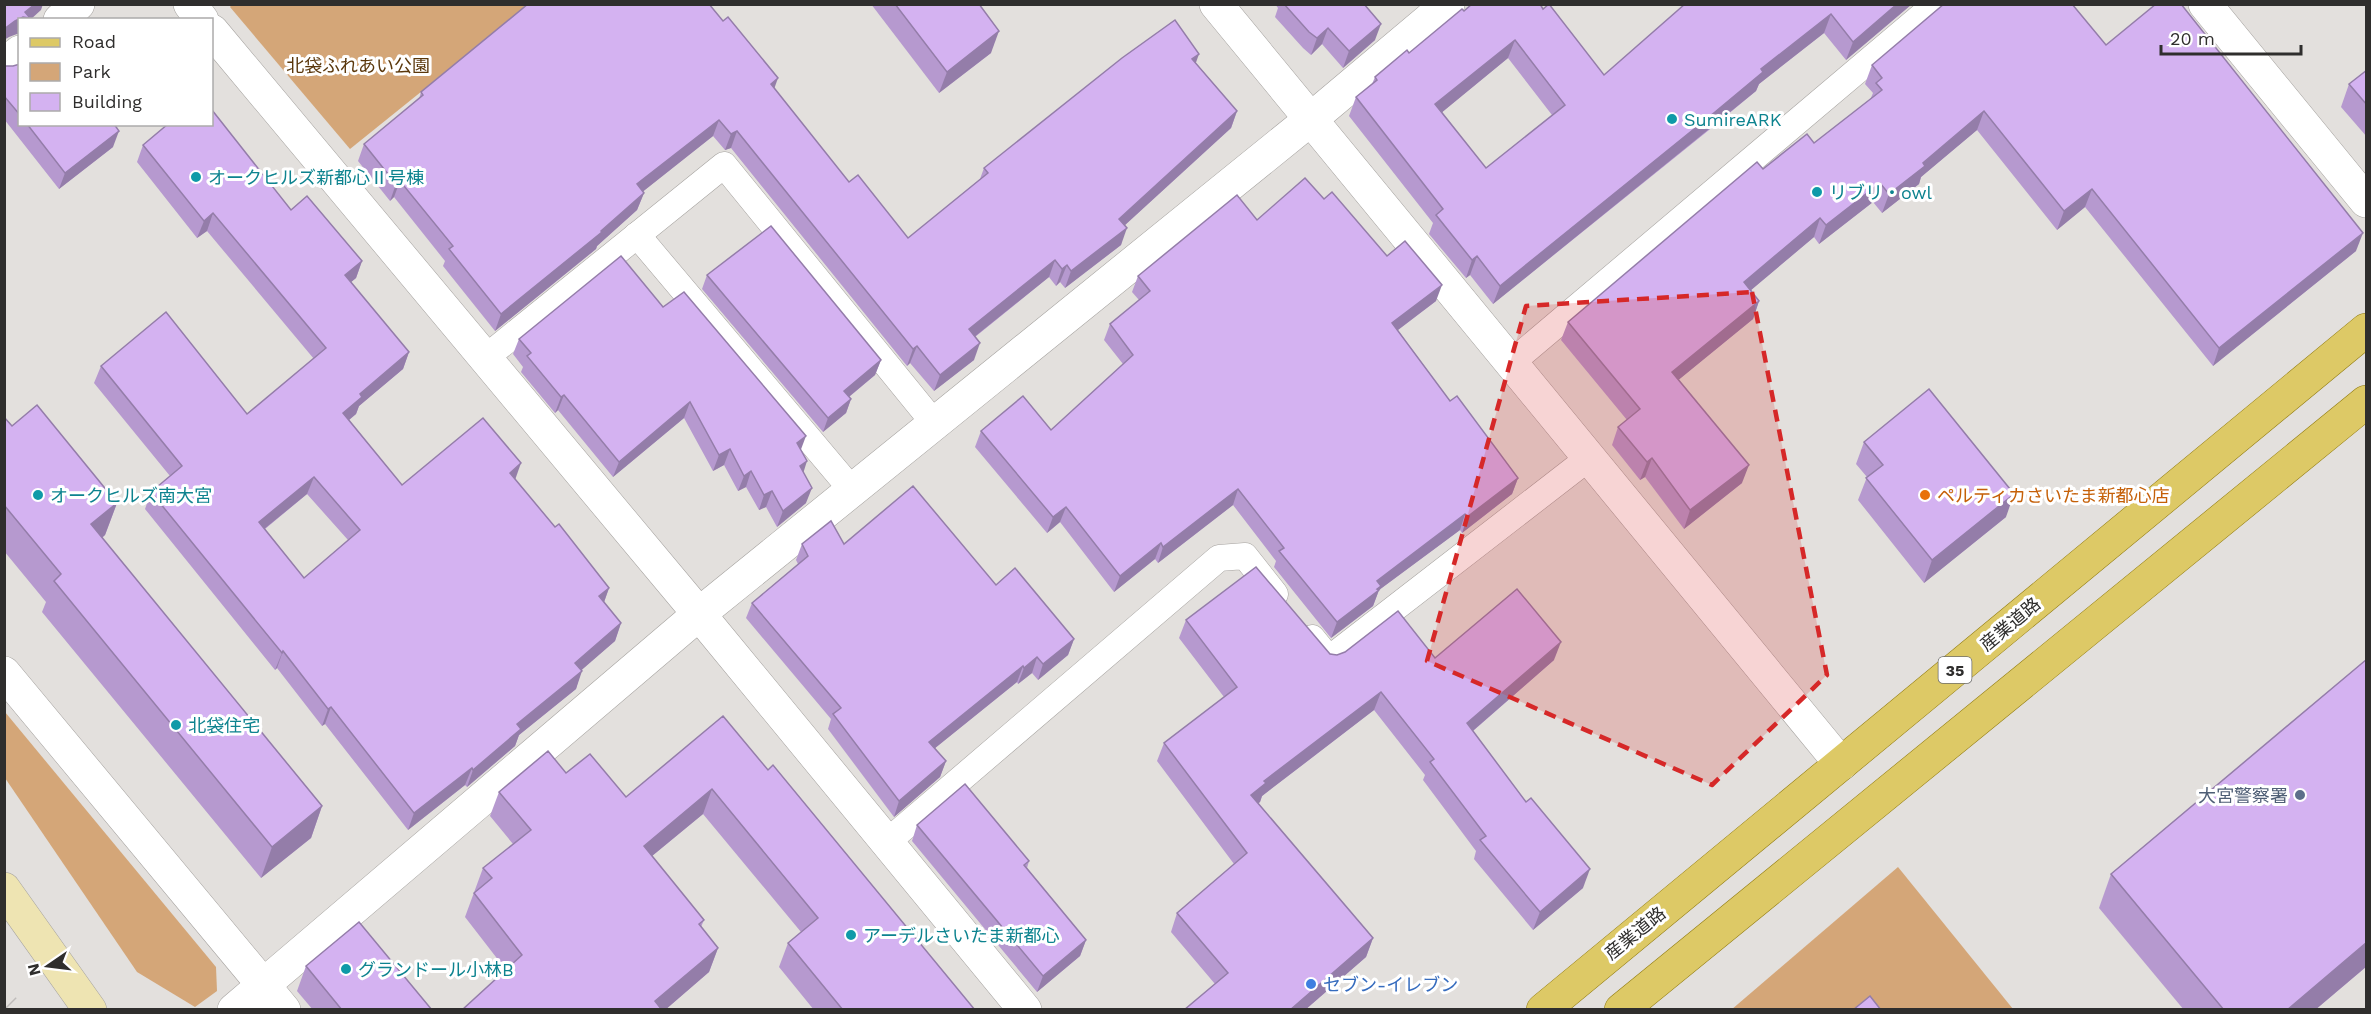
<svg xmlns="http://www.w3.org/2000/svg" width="2371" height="1014" font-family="'Work Sans','Noto Sans JP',sans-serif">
<rect width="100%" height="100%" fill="#e3e0dd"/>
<g fill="#d4a678">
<path d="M232 4 529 5 350 149 230 7Z"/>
<path d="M5 712 216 967 217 991 195 1007 137 972 5 778Z"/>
<path d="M1898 867 2013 1009 1731 1010Z"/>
</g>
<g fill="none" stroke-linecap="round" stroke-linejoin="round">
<path stroke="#bfbcba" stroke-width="33" stroke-dasharray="33 16" stroke-linecap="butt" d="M4 1009 5 1010"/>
<defs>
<g id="lane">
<path d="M637 235 852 490"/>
<path d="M485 358 724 165 934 423"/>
<path d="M1511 363 1936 4"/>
<path d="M1312 638 1329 659 1590 457"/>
<path d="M887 842 1219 558 1245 556 1275 594"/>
</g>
<g id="street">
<path d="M190 4 202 20"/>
<path d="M1216 4 1841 764"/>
<path d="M2205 4 2366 201"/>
<path d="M60 20 78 4"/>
<path d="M212 31 699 614 1025 1010"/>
<path d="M4 64 20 52"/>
<path d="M4 673 284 1010"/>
<path d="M234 1010 699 614 1311 119 1448 4"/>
</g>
<path id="secondary" d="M4 889 90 1010"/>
<g id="primary">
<path d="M1543 1010 2366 330"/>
<path d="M1621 1010 2366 402"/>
</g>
</defs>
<use href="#lane" stroke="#a5a29f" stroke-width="27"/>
<use href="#street" stroke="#a5a29f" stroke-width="34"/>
<use href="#secondary" stroke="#a5a29f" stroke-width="34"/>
<use href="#primary" stroke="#917b10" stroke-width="34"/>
<use href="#lane" stroke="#fff" stroke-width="26"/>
<use href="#street" stroke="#fff" stroke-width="33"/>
<use href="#secondary" stroke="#eee4b2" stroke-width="33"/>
<use href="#primary" stroke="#ddc966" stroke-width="33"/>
</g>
<g fill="#b699cf" fill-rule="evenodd">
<path d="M871 4H979L991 53 939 93Z"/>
<path d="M1275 4H1364L1375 40 1343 68 1322 44 1311 55 1303 48 1275 17 1278 8Z"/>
<path d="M1685 4H1912L1846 60 1824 33 1759 84 1756 91 1709 130 1493 304 1470 275 1466 278 1429 234 1433 223 1349 116 1356 97 1372 84 1375 77 1409 53 1464 11 1604 75ZM1508 58 1552 115 1486 168 1442 112Z"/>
<path d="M2106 45 2356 251 2213 366 2085 207 2057 230 1977 130 1921 177 1919 184 1882 213 1873 202 1819 244 1814 237 1751 290 1759 301 1753 319 1678 380 1742 483 1684 529 1645 477 1640 480 1612 445 1618 427 1627 420 1561 340 1568 322 1763 169 1814 143 1870 100 1873 93 1865 84 1872 65Z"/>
<path d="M1196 63 1237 111 1231 128 1125 225 1121 245 1065 288 1060 282 1056 286 1049 277 975 337 974 360 934 391 910 363 907 366 731 148 725 150 713 136 642 192 644 193 637 210 597 246 596 249 495 331 443 266 445 261 394 197 390 201 358 161 364 144 419 99 421 92 774 88 849 182 908 238 980 179 984 168Z"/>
<path d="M20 64V124H114L113 147 59 189 4 119V66H13Z"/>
<path d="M2367 70V137L2341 107 2349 84Z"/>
<path d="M143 145 291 210 362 261 356 278 351 282 409 352 403 369 359 406 356 414 349 420 402 485 515 479 555 527 609 588 604 602 621 623 615 641 581 670 576 689 519 735 515 746 467 787 465 785 408 830 325 724 322 726 277 668 275 670 145 509 151 492 170 476 94 383 101 366 247 414 314 359 207 231 197 238 137 162ZM307 494 348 540 304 578 265 529Z"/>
<path d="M1324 199 1387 256 1436 301 1398 330 1450 401 1518 478 1512 494 1462 533 1460 530 1379 590 1373 606 1331 638 1274 567 1276 561 1233 505 1158 563 1155 559 1114 592 1060 522 1047 533 975 447 981 431 1051 430 1123 364 1104 340 1110 324 1139 300 1132 292 1138 276 1257 220Z"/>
<path d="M707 275 881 360 875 375 849 397 851 399 846 413 823 432 702 289Z"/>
<path d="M663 307 801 449 806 503 777 527 766 507 759 510 746 487 738 491 724 465 713 471 684 418 613 477 558 410 555 413 521 372 523 367 513 354 519 339Z"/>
<path d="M4 417 12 426 117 503 105 535 102 538 322 806 311 838 261 878 42 612 46 602 4 551Z"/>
<path d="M1864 442 2006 517 1924 583 1858 500 1867 477 1856 464Z"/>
<path d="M802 544H844L996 585 1074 639 1068 655 1038 680 1032 673 1018 684 1017 682 935 748 946 761 940 777 894 817 828 729 831 719 746 618 752 603 798 564 796 560Z"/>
<path d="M1186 620 1337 655 1554 660 1473 731 1583 888 1533 930 1474 859 1476 851 1423 780 1425 775 1374 710 1262 796 1260 802 1258 803 1373 938 1366 957 1305 1010H1184L1215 984 1171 932 1177 913 1234 864 1157 761 1164 743 1224 697 1179 638Z"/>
<path d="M2367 659V966L2315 1010H2184L2099 908 2111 874Z"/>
<path d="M768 770 975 1010H814L779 967 788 943 801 932 703 814 652 856 704 920 701 927 718 948 709 972 665 1010H462L506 970 465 917 483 868 513 844 490 816 499 792 566 773 626 797Z"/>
<path d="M917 825 1029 861 1027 868 1086 940 1080 956 1037 992 912 841Z"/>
<path d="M306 966 432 1010H313L297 991Z"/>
</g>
<g fill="#947da9">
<path d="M35 4H43L41 10 30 20H20V34H17L9 37 4 40V29Z"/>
<path d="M1897 4H1912L1846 60 1853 42Z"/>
<path d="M1831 14 1824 33 1759 84 1756 91 1493 304 1500 286 1761 69Z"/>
<path d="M1381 24 1375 40 1343 68 1349 51Z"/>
<path d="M1328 28 1322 44 1311 55 1317 38Z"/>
<path d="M999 31 991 53 939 93 947 72Z"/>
<path d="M1515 40 1508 58 1429 123 1435 104Z"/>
<path d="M1199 54 1193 71 1192 59Z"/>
<path d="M778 78 772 95 771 84Z"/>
<path d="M1237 111 1231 128 1113 236 1119 219Z"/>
<path d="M1984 111 1977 130 1921 177 1919 184 1882 213 1889 194 1923 163Z"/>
<path d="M719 120 713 136 631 201 637 184Z"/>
<path d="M119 131 113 147 59 189 65 173Z"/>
<path d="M737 131 731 148 725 150 731 134Z"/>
<path d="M400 181 394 197 390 201 396 184Z"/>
<path d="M1880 183 1873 202 1819 244 1826 225Z"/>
<path d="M2092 189 2085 207 2057 230 2064 211Z"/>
<path d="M644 193 637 210 597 246 596 249 495 331 501 314 601 231Z"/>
<path d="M213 213 207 231 197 238 204 221Z"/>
<path d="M1820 218 1814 237 1738 301 1744 282Z"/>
<path d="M1127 228 1121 245 1065 288 1071 271Z"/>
<path d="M2363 233 2356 251 2213 366 2219 348Z"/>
<path d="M1477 256 1470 275 1466 278 1472 260Z"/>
<path d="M1055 260 1049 277 963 346 969 329Z"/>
<path d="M362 261 356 278 339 292 345 275Z"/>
<path d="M1067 265 1060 282 1056 286 1062 269Z"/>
<path d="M1442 285 1436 301 1386 339 1392 323Z"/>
<path d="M1759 301 1753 319 1665 391 1672 372Z"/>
<path d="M980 343 974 360 934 391 940 375Z"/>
<path d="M917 346 910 363 907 366 913 349Z"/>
<path d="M409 352 403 369 359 406 356 414 337 430 343 413 360 394Z"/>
<path d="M881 360 875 375 839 405 844 391Z"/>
<path d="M564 395 558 410 555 413 561 397Z"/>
<path d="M851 399 846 413 823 432 828 418Z"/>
<path d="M690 402 684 418 613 477 619 462Z"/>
<path d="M806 436 800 452 797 443Z"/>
<path d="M730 449 724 465 713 471 719 455Z"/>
<path d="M1652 458 1645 477 1640 480 1647 462Z"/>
<path d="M807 461 802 477 800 466Z"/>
<path d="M521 463 515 480 510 473Z"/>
<path d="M1749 465 1742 483 1684 529 1690 510Z"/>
<path d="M751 471 746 487 738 491 744 476Z"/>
<path d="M314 477 307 494 252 539 259 522Z"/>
<path d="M1518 478 1512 494 1462 533 1467 517Z"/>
<path d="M812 488 806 503 777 527 783 511Z"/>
<path d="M1238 489 1233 505 1158 563 1163 547Z"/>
<path d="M772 491 766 507 759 510 764 495Z"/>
<path d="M2014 494 2006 517 1924 583 1932 560Z"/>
<path d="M117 503 105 535 79 556 91 524Z"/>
<path d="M1066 507 1060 522 1047 533 1053 517Z"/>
<path d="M1465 514 1460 530 1379 590 1373 606 1331 638 1337 622 1377 581Z"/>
<path d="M1161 543 1155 559 1114 592 1120 576Z"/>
<path d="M609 588 603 605 599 596Z"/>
<path d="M621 623 615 641 569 681 575 663Z"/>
<path d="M1074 639 1068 655 1038 680 1043 664Z"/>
<path d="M1561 642 1554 660 1460 742 1467 723Z"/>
<path d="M283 651 277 668 275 670 282 653Z"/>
<path d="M1037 657 1032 673 1018 684 1024 668Z"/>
<path d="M1023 666 1017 682 924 757 929 742Z"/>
<path d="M582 671 576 689 519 735 515 746 467 787 473 770 517 724Z"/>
<path d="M1381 692 1374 710 1262 796 1260 802 1244 814 1251 795 1264 781Z"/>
<path d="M331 707 325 724 322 726 328 709Z"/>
<path d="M946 761 940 777 894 817 899 801Z"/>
<path d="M472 768 465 785 408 830 414 813Z"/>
<path d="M712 789 703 814 635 870 644 846Z"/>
<path d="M322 806 311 838 261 878 272 847Z"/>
<path d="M1590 869 1583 888 1533 930 1540 912Z"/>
<path d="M1373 938 1366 957 1305 1010H1290Z"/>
<path d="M1086 940 1080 956 1037 992 1043 976Z"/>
<path d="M2367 942V966L2315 1010H2287Z"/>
<path d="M718 948 709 972 665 1010H652L655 1001Z"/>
</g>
<g fill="#d4b2f1" stroke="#947da9" stroke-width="1.5" fill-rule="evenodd">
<path d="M4 4H35L25 12 30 18 23 17 15 21 4 29Z"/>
<path d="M528 4H709L723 21 728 17 778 78 771 84 849 182 858 175 908 238 988 173 984 168 1122 58 1175 20 1199 54 1192 59 1237 111 1119 219 1127 228 1071 271 1067 265 1062 269 1055 260 969 329 980 343 940 375 917 346 913 349 737 131 731 134 719 120 637 184 644 193 601 231 602 232 501 314 449 249 453 246 400 181 396 184 364 144 423 95 421 92Z"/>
<path d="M895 4H979L999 31 947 72Z"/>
<path d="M1284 4H1364L1381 24 1349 51 1328 28 1317 38 1309 32Z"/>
<path d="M1472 4H1540L1543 9 1549 4 1604 75 1685 4H1897L1853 42 1831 14 1761 69 1763 72 1715 112 1500 286 1477 256 1472 260 1436 215 1443 209 1356 97 1377 80 1375 77 1407 50 1409 53 1462 9 1464 11ZM1515 40 1565 105 1486 168 1435 104Z"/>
<path d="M1944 4H2072L2106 45 2156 4H2181L2363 233 2219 348 2092 189 2064 211 1984 111 1923 163 1925 166 1889 194 1880 183 1826 225 1820 218 1744 282 1759 301 1672 372 1749 465 1690 510 1652 458 1647 462 1618 427 1640 409 1568 322 1757 162 1763 169 1807 134 1814 143 1882 90 1876 83 1882 78 1872 65Z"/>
<path d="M20 64V115L4 96V66H13Z"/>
<path d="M2367 70V105L2349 84Z"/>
<path d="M212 110 291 210 307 196 362 261 345 275 409 352 360 394 362 397 343 413 402 485 483 418 521 463 510 473 555 527 559 524 609 588 599 596 621 623 575 663 582 671 517 724 521 729 473 770 472 768 414 813 331 707 328 709 283 651 282 653 151 492 182 466 101 366 166 312 247 414 326 348 213 213 204 221 143 145 168 124H212ZM314 477 360 530 304 578 259 522Z"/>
<path d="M27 124H114L119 131 65 173Z"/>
<path d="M1305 178 1324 199 1332 192 1387 256 1405 241 1442 285 1392 323 1450 401 1457 396 1518 478 1467 517 1465 514 1377 581 1381 586 1377 589 1379 590 1337 622 1279 551 1284 548 1238 489 1163 547 1161 543 1120 576 1066 507 1053 517 981 431 1023 396 1051 430 1133 355 1110 324 1150 291 1138 276 1237 195 1257 220Z"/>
<path d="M771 226 881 360 844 391 851 399 828 418 707 275Z"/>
<path d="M621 256 663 307 684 292 806 436 797 443 807 461 800 466 812 488 783 511 772 491 764 495 751 471 744 476 730 449 719 455 690 402 619 462 564 395 561 397 527 356 531 353 519 339Z"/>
<path d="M1929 389 2014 494 1932 560 1866 478 1883 465 1864 442Z"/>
<path d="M37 405 117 503 91 524 322 806 272 847 54 581 61 574 4 505V417L12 426Z"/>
<path d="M913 486 996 585 1015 568 1074 639 1043 664 1037 657 1024 668 1023 666 929 742 946 761 899 801 833 714 841 708 752 603 808 556 802 544 831 521 844 544Z"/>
<path d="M1256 567 1330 654 1337 655 1345 652 1398 611 1435 658 1517 589 1561 642 1467 723 1526 802 1531 798 1590 869 1540 912 1480 840 1486 836 1430 762 1434 759 1381 692 1264 781 1266 783 1251 795 1373 938 1290 1010H1184L1228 973 1177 913 1247 853 1164 743 1237 687 1186 620Z"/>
<path d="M2367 659V942L2287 1010H2224L2111 874Z"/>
<path d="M723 716 768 770 773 765 975 1010H843L788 943 818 918 712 789 644 846 704 920 699 924 718 948 655 1001 662 1010H462L522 955 474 893 492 878 483 868 531 830 499 792 548 751 566 773 590 754 626 797Z"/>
<path d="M965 784 1029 861 1024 865 1086 940 1043 976 917 825Z"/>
<path d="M359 922 432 1010H342L306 966Z"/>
<path d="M1870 996 1881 1010H1853Z"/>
</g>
<path fill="#d62828" fill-opacity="0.2" stroke="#d62828" stroke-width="4.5" stroke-dasharray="12 8" stroke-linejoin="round" d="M1752 292 1827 675 1712 785 1427 661 1526 306Z"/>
<g fill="#0f9aa8" stroke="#fff" stroke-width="2">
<circle cx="1672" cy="119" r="6"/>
<circle cx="196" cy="177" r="6"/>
<circle cx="1817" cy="192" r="6"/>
<circle cx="38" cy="495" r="6"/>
<circle cx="176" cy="725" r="6"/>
<circle cx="851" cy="935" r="6"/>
<circle cx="346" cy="969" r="6"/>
</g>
<circle fill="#e8710a" stroke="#fff" stroke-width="2" cx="1925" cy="495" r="6"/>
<circle fill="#5c6f8a" stroke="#fff" stroke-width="2" cx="2300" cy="795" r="6"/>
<circle fill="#3f7fe0" stroke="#fff" stroke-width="2" cx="1311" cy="984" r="6"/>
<g text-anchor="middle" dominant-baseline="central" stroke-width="6" stroke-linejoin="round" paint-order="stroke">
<rect fill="#fff" stroke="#6d6d6c" stroke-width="1.5" x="1938.5" y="657" width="33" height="26" rx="4.5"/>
<g font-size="16" font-weight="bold" fill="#2f2e2d">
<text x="1955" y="670">35</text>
</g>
<g font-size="18" fill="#5a370b" stroke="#fff">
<text x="358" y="65">北袋ふれあい公園</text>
</g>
<g font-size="18" fill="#0d838f" stroke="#fff" text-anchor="start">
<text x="1684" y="119">SumireARK</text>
<text x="208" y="177">オークヒルズ新都心Ⅱ号棟</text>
<text x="1829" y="192">リブリ・owl</text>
<text x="50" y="495">オークヒルズ南大宮</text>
<text x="188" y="725">北袋住宅</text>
<text x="863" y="935">アーデルさいたま新都心</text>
<text x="358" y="969">グランドール小林B</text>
</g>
<g font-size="18" fill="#c56008" stroke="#fff" text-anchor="start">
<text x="1937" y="495">ペルティカさいたま新都心店</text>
</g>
<g font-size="18" fill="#2f2e2d" stroke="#fff">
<text transform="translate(2010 624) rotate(-40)">産業道路</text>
<text transform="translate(1635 933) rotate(-39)">産業道路</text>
</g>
<g font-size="18" fill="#4e5e75" stroke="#fff" text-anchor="end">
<text x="2288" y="795">大宮警察署</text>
</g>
<g font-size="18" fill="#366cbe" stroke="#fff" text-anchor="start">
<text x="1323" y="984">セブン-イレブン</text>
</g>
</g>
<rect width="2371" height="1014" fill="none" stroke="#2f2e2d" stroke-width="12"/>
<rect x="18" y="18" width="195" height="108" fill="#ffffff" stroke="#acabab" stroke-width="1.5"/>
<rect x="30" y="38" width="30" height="9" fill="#ddc966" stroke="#acabab" stroke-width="1.5"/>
<text x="72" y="48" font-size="18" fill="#2f2e2d">Road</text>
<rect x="30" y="63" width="30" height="18" fill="#d4a678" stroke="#acabab" stroke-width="1.5"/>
<text x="72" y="78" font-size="18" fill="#2f2e2d">Park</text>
<rect x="30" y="93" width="30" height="18" fill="#d4b2f1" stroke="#acabab" stroke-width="1.5"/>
<text x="72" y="108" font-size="18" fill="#2f2e2d">Building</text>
<g transform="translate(48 966) rotate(256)" stroke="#ffffff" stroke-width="4.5" paint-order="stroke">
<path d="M0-4.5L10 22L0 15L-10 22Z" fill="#2f2e2d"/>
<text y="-9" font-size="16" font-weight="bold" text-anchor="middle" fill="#2f2e2d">N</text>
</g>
<path d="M2161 45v9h140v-9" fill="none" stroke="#2f2e2d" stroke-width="3"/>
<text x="2170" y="45" font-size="18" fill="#2f2e2d" stroke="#ffffff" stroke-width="4.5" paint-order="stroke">20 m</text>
</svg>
